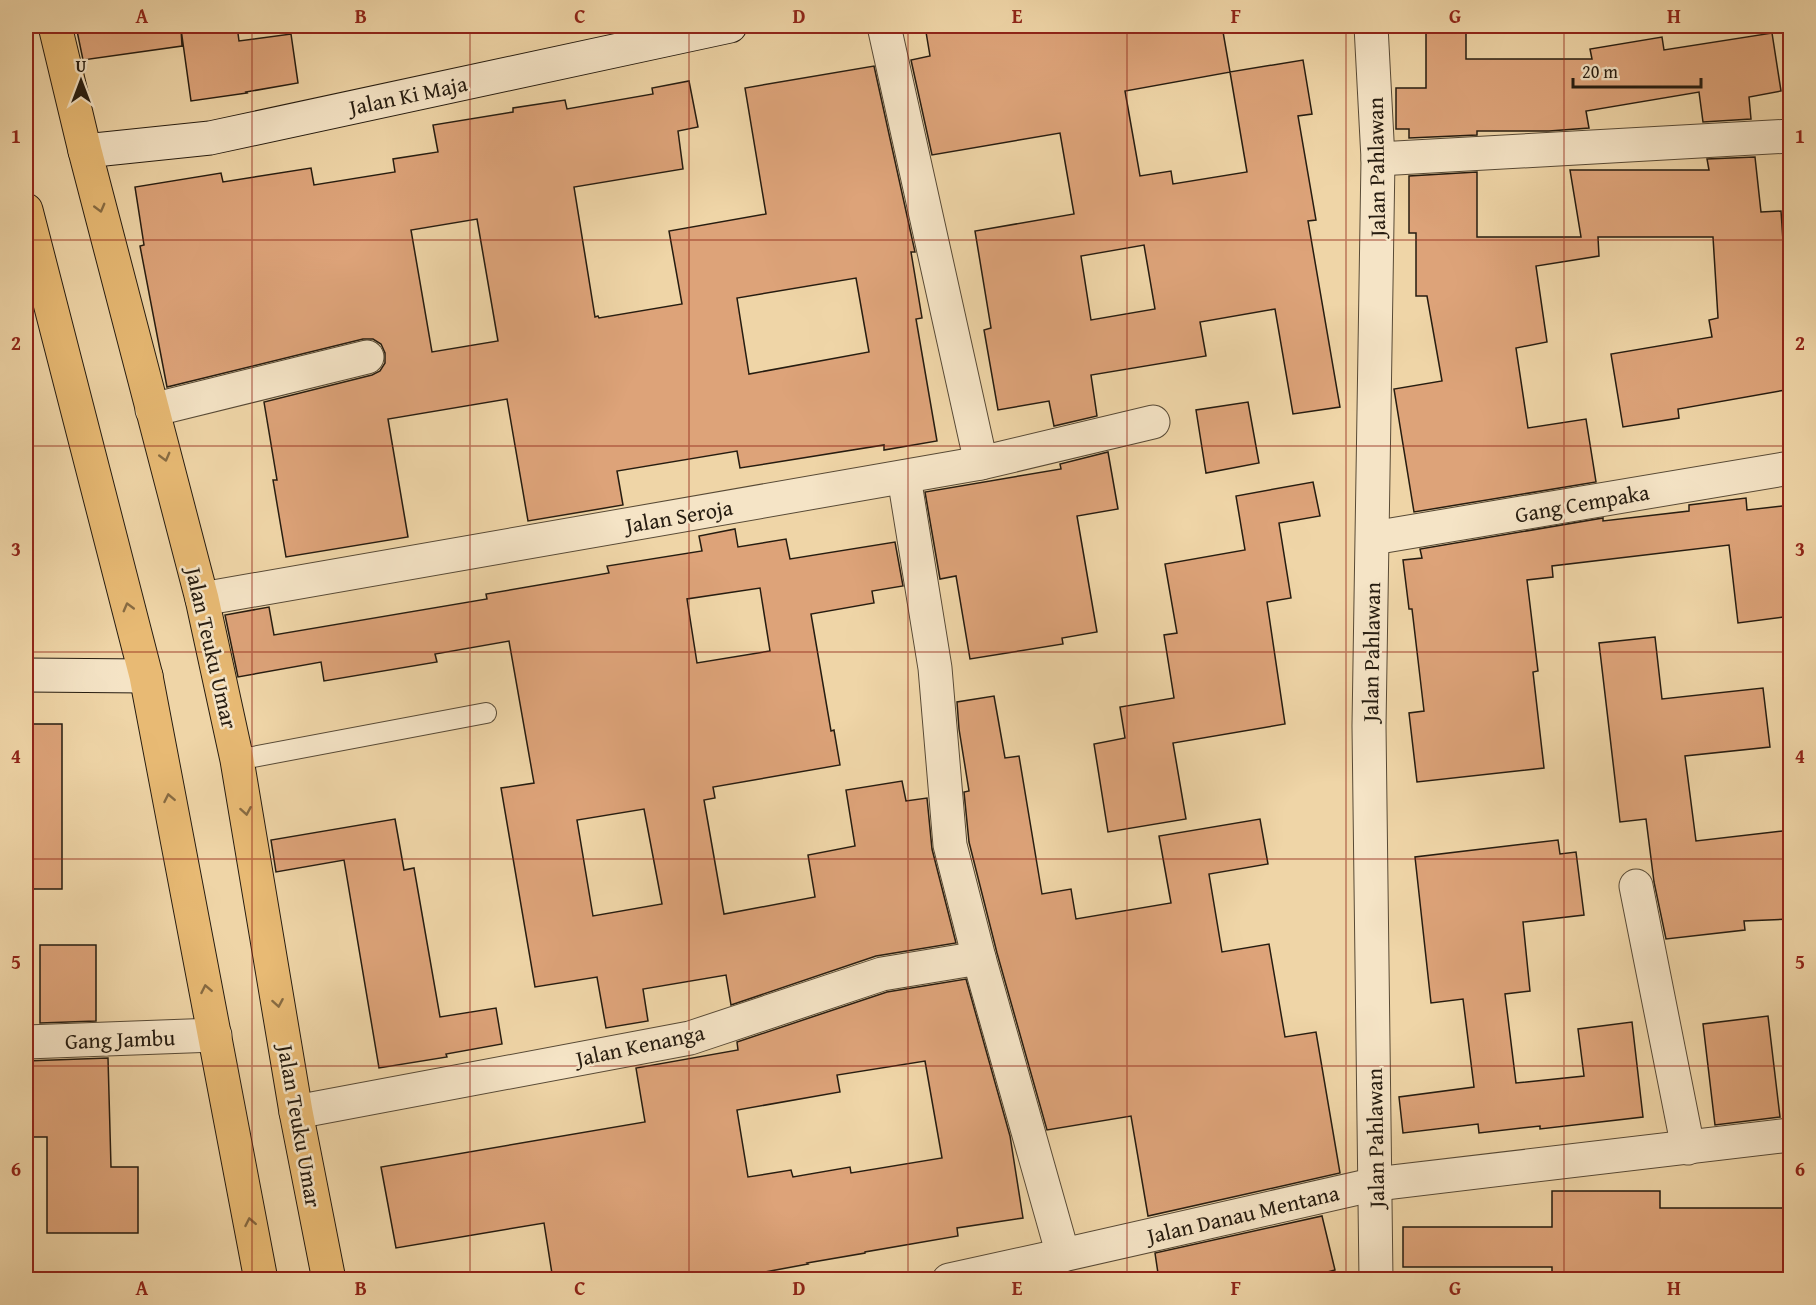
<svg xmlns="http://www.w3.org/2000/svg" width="1816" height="1305" font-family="'Gentium Book Plus',serif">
<rect width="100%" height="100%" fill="#efd5a7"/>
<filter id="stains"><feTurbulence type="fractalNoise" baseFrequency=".00333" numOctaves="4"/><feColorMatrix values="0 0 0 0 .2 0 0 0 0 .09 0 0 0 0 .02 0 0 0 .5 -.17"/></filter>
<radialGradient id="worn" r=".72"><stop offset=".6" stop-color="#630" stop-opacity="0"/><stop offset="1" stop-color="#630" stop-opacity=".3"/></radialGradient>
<g fill="#dda379" stroke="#261c10" stroke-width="1.5" fill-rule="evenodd">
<path d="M76 26H237L239 41 291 34 298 83 246 92 247 93 191 101 181 29 182 46 83 60Z"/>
<path d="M925 26H1222L1230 72 1303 60 1312 114 1298 116 1316 220 1308 221 1340 407 1293 414 1275 309 1200 322 1206 356 1091 375 1097 416 1054 426 1049 401 998 410 984 330 991 328 975 231 1074 214 1060 133 932 155 911 60 930 56ZM1230 72 1247 172 1173 184 1171 171 1140 176 1125 91ZM1144 245 1155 309 1091 320 1081 256Z"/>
<path d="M1426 27H1466V59H1592L1590 49 1662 37 1664 50 1772 33 1781 91 1749 97 1751 119 1703 122 1699 92 1586 111 1589 128 1549 131H1477V135L1409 138V129H1396V88H1426Z"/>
<path d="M874 66 915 252H911L922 318 916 319 937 441 884 450V445L740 468 737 451 617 471 623 505 528 521 507 399 388 419 408 537 286 557 273 480H277L264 402 372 375 380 371 385 363V353L381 344 373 339H363L167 387 140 246 144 245 135 187 221 173 223 182 311 168 314 185 395 172 393 159 438 152 433 125 513 112V108L565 100 567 109 653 94 652 88 689 81 698 127 678 131 683 169 574 187 595 317 598 316 599 318 682 304 669 231 766 214 745 88ZM477 219 498 341 432 352 411 230ZM856 278 869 352 749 374 737 298Z"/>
<path d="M1755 157 1761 212 1781 211 1787 300H1791V389L1678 409 1679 418 1623 427 1611 354 1712 337 1709 320 1718 318 1713 237H1598L1599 256 1536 266 1547 342 1516 348 1528 428 1586 419 1596 482 1414 512 1394 389 1442 381 1427 296H1416V233H1409V176L1477 172V237H1581L1570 170H1709L1707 159Z"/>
<path d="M1248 402 1259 463 1206 473 1196 410Z"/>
<path d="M1108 452 1118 509 1077 516 1097 632 1062 638 1063 644 970 659 956 576 940 579 925 492 1061 469 1060 464Z"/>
<path d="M1313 482 1320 516 1279 523 1291 598 1267 602 1285 724 1173 743 1186 819 1108 832 1094 744 1125 738 1120 707 1174 698 1164 635 1177 633 1165 564 1245 550 1236 496Z"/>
<path d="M1746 498 1747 510 1791 505V616L1738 623 1729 545 1552 566 1553 577 1527 580 1538 671 1533 672 1544 768 1417 782 1409 713 1424 711 1412 609H1409L1403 560 1422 558 1420 549 1603 518V521L1689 511V505Z"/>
<path d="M735 529 738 547 786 539 790 559 895 542 903 586 872 591 874 603 811 614 831 731 834 730 840 765 713 787 715 798 704 800 724 914 815 897 808 855 855 846 846 790 902 781 906 801 927 798 932 849 956 943 876 956 731 1005 726 975 643 989 648 1021 606 1028 597 977 535 987 501 788 534 783 509 641 435 654 437 662 324 681 321 662 238 677 225 615 269 607 274 635 487 599 486 594 609 573 607 566 702 551 699 536ZM760 588 770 651 697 663 687 599ZM644 809 662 904 593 916 577 820Z"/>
<path d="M1655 637 1662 699 1763 688 1770 747 1685 756 1696 841 1791 830V919L1744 921 1745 930 1666 939 1654 882 1646 819 1620 822 1599 643Z"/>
<path d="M994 696 1005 758 1019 756 1042 894 1071 889 1076 919 1171 903 1159 836 1260 819 1268 864 1209 874 1222 952 1269 944 1285 1037 1316 1032 1340 1173 1148 1216 1131 1116 1047 1130 997 953 969 842 964 792 969 791 959 729 957 702Z"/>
<rect x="26" y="724" width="36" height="165"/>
<path d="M395 819 404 870 414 868 440 1017 496 1008 502 1044 446 1054 447 1057 379 1068 344 860 276 872 271 840Z"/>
<path d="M1558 840 1560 854 1576 852 1584 915 1523 922 1530 991 1505 994 1516 1083 1584 1076 1578 1029 1632 1022 1643 1117 1540 1129V1126L1479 1133 1478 1124 1403 1133 1399 1097 1474 1087 1463 999 1431 1003 1415 857Z"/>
<path d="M40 945H96V1021L40 1023Z"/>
<path d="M966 979 1010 1136 1023 1218 957 1228 958 1236 865 1252V1253L807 1263 808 1264 722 1280H553L544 1223 396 1248 381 1167 645 1122 636 1068 738 1050 737 1042 887 992ZM925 1061 942 1158 851 1173 850 1167 793 1177 791 1170 748 1177 737 1110 840 1092 837 1075Z"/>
<path d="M1768 1016 1780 1117 1715 1125 1703 1024Z"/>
<path d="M108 1058 111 1167H138V1233H47V1137H26V1061Z"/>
<path d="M1552 1191H1660V1208H1791V1278L1552 1280V1267H1403V1227H1552Z"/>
<path d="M1322 1216 1335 1270 1297 1280H1159L1155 1253Z"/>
</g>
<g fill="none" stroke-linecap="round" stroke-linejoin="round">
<defs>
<path id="lane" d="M237 760 486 713"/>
<g id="street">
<path d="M884 26 981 463"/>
<path d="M1371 26 1378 159 1369 726 1376 1280"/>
<path d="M1378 159 1790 136"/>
<path d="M152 410 367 357"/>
<path d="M904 477 935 668 950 845 979 958 1063 1255"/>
<path d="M1373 538 1790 468"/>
<path d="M202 599 981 463 1153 422"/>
<path d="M1636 886 1688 1148"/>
<path d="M26 1042 215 1035"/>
<path d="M296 1112 690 1038 882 974 979 958"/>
<path d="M949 1280 1063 1255 1376 1184 1790 1135"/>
</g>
<g id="secondary">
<path d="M85 151 210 138 730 26"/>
<path d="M26 675 146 676"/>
</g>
<g id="highway">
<path d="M55 26 85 151 202 599 237 760 296 1112 329 1280"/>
<path d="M26 210 146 676 261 1280"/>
</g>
</defs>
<use href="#lane" stroke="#584a36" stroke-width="22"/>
<use href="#street" stroke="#584a36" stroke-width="35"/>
<use href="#secondary" stroke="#261c10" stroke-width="35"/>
<use href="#highway" stroke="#261c10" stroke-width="35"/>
<use href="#lane" stroke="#f5e4c6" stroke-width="20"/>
<use href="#street" stroke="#f5e4c6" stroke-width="33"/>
<use href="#secondary" stroke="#f5e4c6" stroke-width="33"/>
<use href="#highway" stroke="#e8ba74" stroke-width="33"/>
</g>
<defs><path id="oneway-chevron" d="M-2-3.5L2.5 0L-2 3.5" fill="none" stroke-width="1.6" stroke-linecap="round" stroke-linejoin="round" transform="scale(1.5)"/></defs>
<g stroke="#876b42">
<use href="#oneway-chevron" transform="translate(100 208) rotate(75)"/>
<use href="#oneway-chevron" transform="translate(165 457) rotate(75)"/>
<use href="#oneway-chevron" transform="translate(128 607) rotate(-105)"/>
<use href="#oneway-chevron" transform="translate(169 798) rotate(-101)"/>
<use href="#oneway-chevron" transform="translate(246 811) rotate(80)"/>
<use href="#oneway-chevron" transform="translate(206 989) rotate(-101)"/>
<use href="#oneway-chevron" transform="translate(278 1003) rotate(80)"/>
<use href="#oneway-chevron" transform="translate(250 1222) rotate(-101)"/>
</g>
<path fill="none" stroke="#8f2418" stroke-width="1.5" stroke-opacity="0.55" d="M252 26V1280M470 26V1280M689 26V1280M908 26V1280M1127 26V1280M1346 26V1280M1564 26V1280M26 240H1790M26 446H1790M26 652H1790M26 859H1790M26 1066H1790"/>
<g text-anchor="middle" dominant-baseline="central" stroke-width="5" stroke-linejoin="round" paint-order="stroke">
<g font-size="22" fill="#261c10" stroke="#f5e4c6">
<text transform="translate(408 95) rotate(-12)">Jalan Ki Maja</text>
<text transform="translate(1376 167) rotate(-91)">Jalan Pahlawan</text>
<text transform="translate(1582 503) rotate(-10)">Gang Cempaka</text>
<text transform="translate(679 516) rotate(-10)">Jalan Seroja</text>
<text transform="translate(212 648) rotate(77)">Jalan Teuku Umar</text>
<text transform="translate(1371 652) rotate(-89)">Jalan Pahlawan</text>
<text transform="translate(120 1039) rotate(-2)">Gang Jambu</text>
<text transform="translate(640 1045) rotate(-12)">Jalan Kenanga</text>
<text transform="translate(300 1126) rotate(80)">Jalan Teuku Umar</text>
<text transform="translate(1375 1138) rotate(-91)">Jalan Pahlawan</text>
<text transform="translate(1243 1214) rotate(-13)">Jalan Danau Mentana</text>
</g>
</g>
<rect width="1816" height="1305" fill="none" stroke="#efd5a7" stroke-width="66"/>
<g transform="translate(81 81)" stroke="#f5e4c6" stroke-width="4.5" paint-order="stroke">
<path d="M0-4.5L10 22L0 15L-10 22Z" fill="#261c10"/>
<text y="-9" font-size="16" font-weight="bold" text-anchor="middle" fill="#261c10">U</text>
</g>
<path d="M1573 78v9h128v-9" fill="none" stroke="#261c10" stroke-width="3"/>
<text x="1582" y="78" font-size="18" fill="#261c10" stroke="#f5e4c6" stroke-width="4.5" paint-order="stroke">20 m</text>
<rect x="33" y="33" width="1750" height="1239" fill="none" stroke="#8f2418" stroke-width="2"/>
<g font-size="20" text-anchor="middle" font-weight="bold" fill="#8f2418">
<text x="142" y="23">A</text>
<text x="361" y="23">B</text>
<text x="580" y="23">C</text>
<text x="799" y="23">D</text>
<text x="1017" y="23">E</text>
<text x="1236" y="23">F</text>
<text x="1455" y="23">G</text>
<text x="1674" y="23">H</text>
<text x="16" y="143">1</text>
<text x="1800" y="143">1</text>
<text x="16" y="350">2</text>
<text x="1800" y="350">2</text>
<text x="16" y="556">3</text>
<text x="1800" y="556">3</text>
<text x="16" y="763">4</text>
<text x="1800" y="763">4</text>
<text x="16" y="969">5</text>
<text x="1800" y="969">5</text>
<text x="16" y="1176">6</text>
<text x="1800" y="1176">6</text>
<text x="142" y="1295">A</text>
<text x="361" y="1295">B</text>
<text x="580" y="1295">C</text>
<text x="799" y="1295">D</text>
<text x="1017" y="1295">E</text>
<text x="1236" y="1295">F</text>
<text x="1455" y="1295">G</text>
<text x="1674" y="1295">H</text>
</g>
<rect width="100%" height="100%" filter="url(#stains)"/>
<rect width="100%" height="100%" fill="url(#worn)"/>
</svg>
